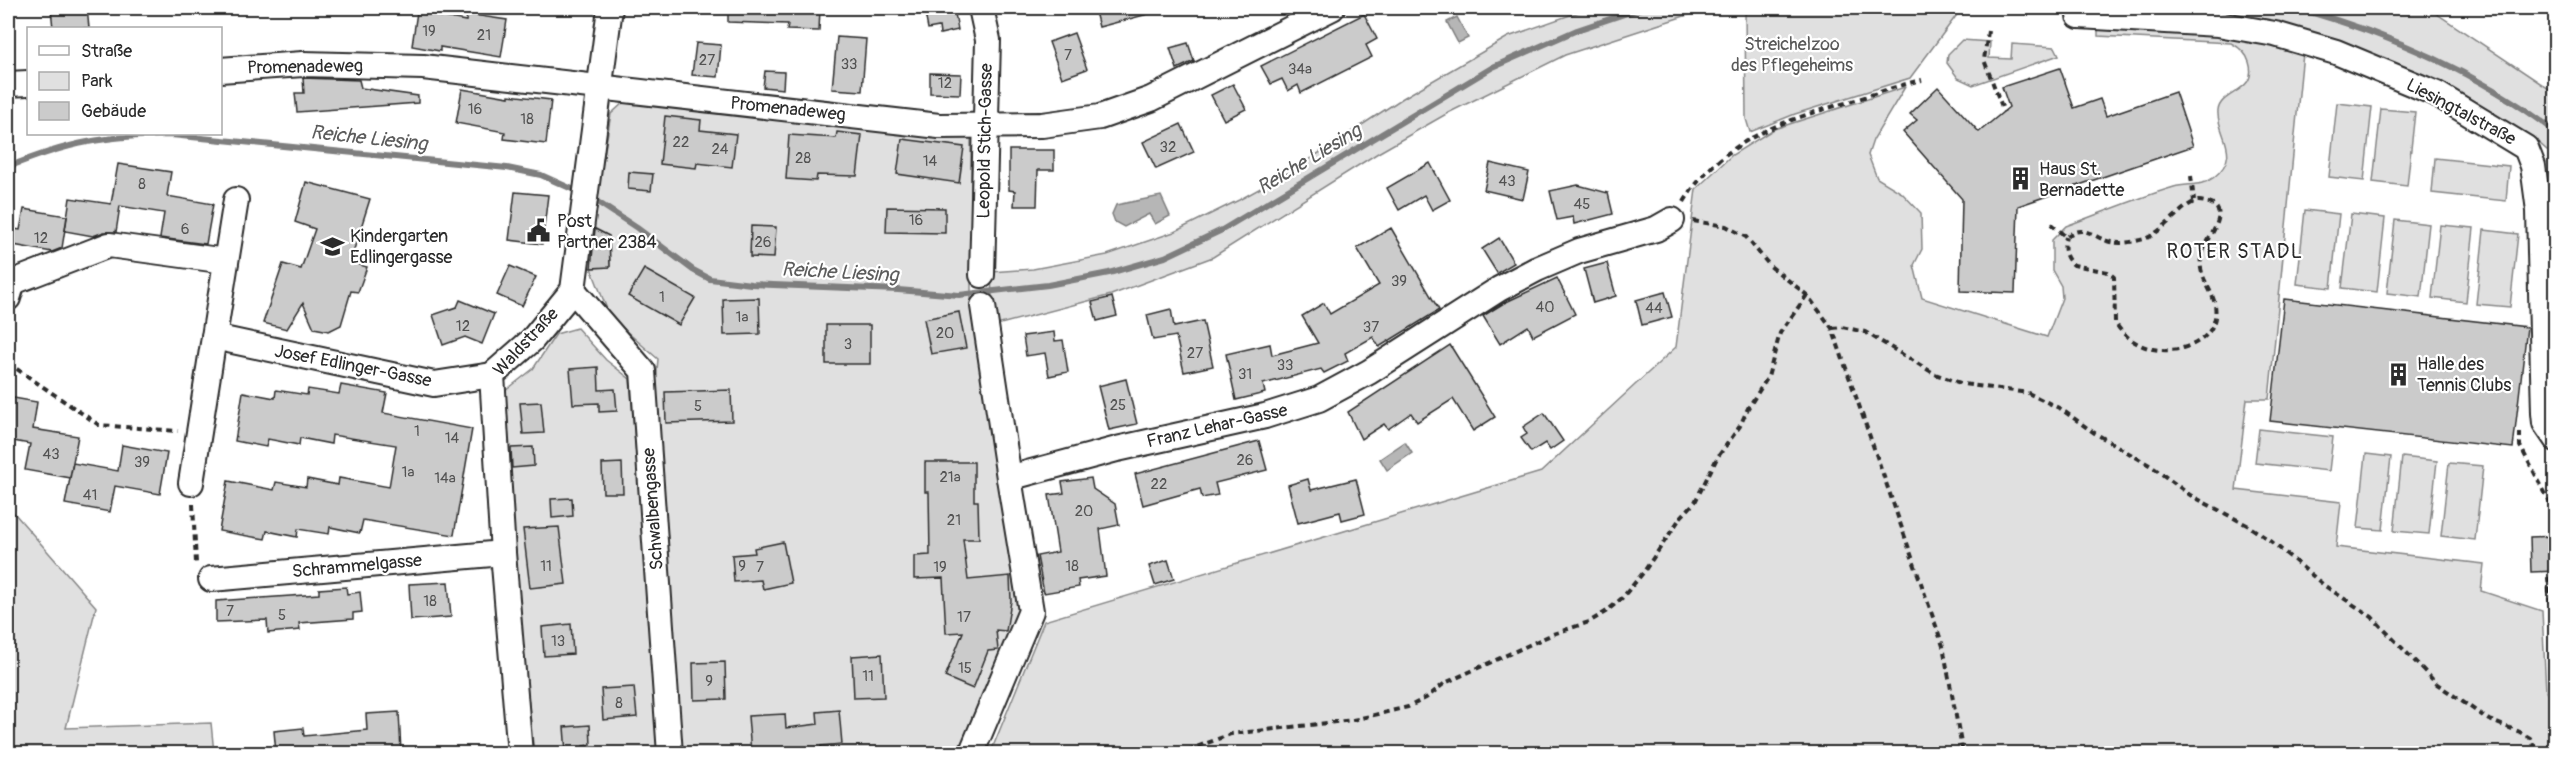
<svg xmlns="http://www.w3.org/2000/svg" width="2563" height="761" font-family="Pangolin,sans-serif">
<rect width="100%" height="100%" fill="#fff"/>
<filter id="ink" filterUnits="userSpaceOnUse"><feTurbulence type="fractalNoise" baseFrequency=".0167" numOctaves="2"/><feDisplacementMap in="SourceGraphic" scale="12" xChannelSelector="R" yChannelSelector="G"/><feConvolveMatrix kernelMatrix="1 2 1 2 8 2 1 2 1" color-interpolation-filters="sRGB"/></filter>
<g filter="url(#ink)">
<g fill="#e0e0e0" stroke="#868686" stroke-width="1.5">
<path d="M1590 8H1709L1565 55 1448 113 1378 153 1213 257 1111 295 993 326 991 272 1033 269 1107 255 1174 232 1239 200 1293 170 1403 98 1508 37Z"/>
<path d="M1745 8H1962L1910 78 1795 114 1750 132 1746 119Z"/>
<path d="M2090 8H2421L2434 12 2555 93V157L2531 136 2427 79 2320 39Z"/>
<path d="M2098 28 2227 33 2303 53 2269 399H2247L2236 490 2341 502 2336 547 2484 564 2481 591 2542 611 2546 692 2556 700 2555 754H990L1044 621 1541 472 1676 347 1696 189 1732 155 1774 129 1905 87 1873 140 1868 155 1877 178 1902 193 1921 213 1922 249 1914 265 1922 298 2047 337 2062 298 2061 286 2052 270V240L2066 226C2102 213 2137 198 2174 187 2187 183 2201 187 2213 178 2244 154 2216 134 2218 111 2220 90 2259 93 2249 62 2246 52 2239 47 2231 43L2098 36Z"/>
<path d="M1962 40 1990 42 1989 58 2011 59 2012 44 2055 47 2059 55 1973 85 1958 78 1947 63 1948 54Z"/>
<path d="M624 102C739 116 855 124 971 138V308L1020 611 958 752 679 753 653 414 658 359 610 317 591 268 610 267 609 236 592 227 611 114Z"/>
<path d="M2337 103 2372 107 2364 181 2329 177Z"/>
<path d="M2381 109 2415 112 2407 186 2373 182Z"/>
<path d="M2435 158 2509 166 2506 201 2432 193Z"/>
<path d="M2305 210 2339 214 2331 288 2297 284Z"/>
<path d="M2351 214 2385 218 2377 292 2342 288Z"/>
<path d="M2395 220 2429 224 2421 297 2387 293Z"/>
<path d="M2440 225 2474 228 2466 302 2432 298Z"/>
<path d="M2484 230 2518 234 2510 307 2476 304Z"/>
<path d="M577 328 606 360 630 379C639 504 654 628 659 753H534L515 573 505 391 533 369 556 334Z"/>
<path d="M2259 429 2333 437 2329 471 2255 463Z"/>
<path d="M2366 454 2391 457 2383 530 2358 528Z"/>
<path d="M2402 457 2437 461 2429 534 2394 531Z"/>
<path d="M2449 463 2483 466 2475 540 2441 536Z"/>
<path d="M8 506 96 607 66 728 211 723 214 753H8Z"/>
</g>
<g fill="#b6b6b6" stroke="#7e7e7e" stroke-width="1.5">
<path d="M1457 17 1468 38 1458 43 1447 22Z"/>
<path d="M1161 196 1170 216 1155 224 1149 214 1124 227 1115 222 1112 214 1116 205Z"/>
<path d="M1405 442 1412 453 1387 470 1380 459Z"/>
</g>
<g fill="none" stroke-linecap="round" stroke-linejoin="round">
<g stroke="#7e7e7e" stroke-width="6">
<path d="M2296 8C2390 34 2478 72 2556 132"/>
<path d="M8 167C70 142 104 136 171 135L507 168 541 175 581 193"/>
<path d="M590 197 637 228 693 270 710 279 751 284 898 290 959 295 1048 285 1109 273 1165 257 1222 230 1493 67 1577 30 1642 8"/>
</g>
</g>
<g fill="#cbcbcb" stroke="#2b2b2b" stroke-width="1.5">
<path d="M87 8 89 28H53L51 9Z"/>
<path d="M728 8H820L819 31 787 30 788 24 728 22Z"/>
<path d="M924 8H954L958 30 940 34 939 27 928 29Z"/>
<path d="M1094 8H1151L1152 13 1099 27Z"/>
<path d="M417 12 466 21 467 14 507 20 501 57 440 47V51L412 46Z"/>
<path d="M1364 14 1377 39 1366 45 1372 57 1301 93 1298 85 1288 91 1282 79 1271 84 1261 66Z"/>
<path d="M1074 33 1087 69 1062 78 1049 42Z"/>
<path d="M837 37 866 39 862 91 832 89Z"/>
<path d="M696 43 721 45 718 77 692 75Z"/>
<path d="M1188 43 1194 61 1177 69 1170 48Z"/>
<path d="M2060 68 2074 108 2100 99 2106 116 2175 92 2193 146 2018 206 2015 293 1960 291 1962 199 1903 132 1917 120 1910 114 1938 87 1979 132 2009 107 2002 87Z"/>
<path d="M765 71 784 72 783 89 763 87Z"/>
<path d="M930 73 961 74 960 94 930 93Z"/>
<path d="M303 78 359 80 361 88 418 96V103L297 112 295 93H304Z"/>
<path d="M1233 84 1246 109 1224 120 1211 95Z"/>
<path d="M462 89 509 97V95L551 100 546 144 504 139 505 132 456 123Z"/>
<path d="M665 116 701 120 700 130 736 134 732 167 697 163 696 168 660 164Z"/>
<path d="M1181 124 1194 152 1156 169 1143 142Z"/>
<path d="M837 132 862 135 857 176 817 175 816 181 786 179 789 135 836 138Z"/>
<path d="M902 139 964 147 959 183 897 174Z"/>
<path d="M1009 150H1054V170H1038L1037 206H1014L1015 191 1009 190Z"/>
<path d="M1430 163 1450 200 1432 210 1424 195 1399 210 1387 188Z"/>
<path d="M1490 163 1529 172 1523 199 1484 190Z"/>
<path d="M118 164 171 172 167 196 213 204 206 244 160 238 164 213 120 206 116 232H104L93 236 65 231 70 198 111 204Z"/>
<path d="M629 172 653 174 651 191 628 189Z"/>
<path d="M306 182 370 199 350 262 367 267 358 292 351 291 341 325 329 331 314 328 303 303 287 329 263 323 283 264 301 269 315 229 295 222Z"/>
<path d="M1578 185 1608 193 1613 214 1574 224 1573 217 1557 220 1550 191Z"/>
<path d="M515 192 548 195 542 244 509 240Z"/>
<path d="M887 207 945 208V233L886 232Z"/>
<path d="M24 209 67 216 62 248 52 252 8 244V228L20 230Z"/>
<path d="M751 226 776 227 774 258 750 257Z"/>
<path d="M1391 228 1439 310 1379 347 1373 337 1345 353 1348 361 1324 373 1321 369 1263 384 1265 393 1236 400 1226 354 1270 344 1272 355 1318 343 1302 316 1324 303 1330 314 1379 285 1357 248Z"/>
<path d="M595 229 609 236 610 267 591 268Z"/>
<path d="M1499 238 1514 263 1497 273 1482 249Z"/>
<path d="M1607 263 1616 296 1593 303 1584 269Z"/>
<path d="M510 266 536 277 522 306 497 295Z"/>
<path d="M644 269 695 298 679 325 628 296Z"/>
<path d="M1557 278 1575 314 1533 336 1528 326 1500 344 1483 316 1504 303Z"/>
<path d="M1665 292 1672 317 1642 325 1636 300Z"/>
<path d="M1112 297 1117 316 1097 321 1092 302Z"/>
<path d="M759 298 760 334 724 335 723 299Z"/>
<path d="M2284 299 2527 327 2513 448 2270 421Z"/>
<path d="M460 300 494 314 482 344 465 337 443 345 433 315 457 307Z"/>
<path d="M1171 309 1174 327 1203 321 1213 366 1184 372 1176 336 1153 340 1147 315Z"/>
<path d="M959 312 966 348 931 354 924 319Z"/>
<rect x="826" y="325" width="44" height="39"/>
<path d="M1054 332 1055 341 1063 340 1068 372 1049 376 1045 353 1026 356 1023 336Z"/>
<path d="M1450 345 1495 417 1473 431 1453 399 1417 422 1411 413 1388 429 1384 424 1361 439 1348 412Z"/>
<path d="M598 367 599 390 615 389 617 411 599 412V403L573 404 570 369Z"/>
<path d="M1126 379 1137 424 1109 430 1098 386Z"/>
<path d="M341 385 387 393 383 413 472 429 454 535 363 520 360 533 330 527 329 534 298 529 297 537 267 531 265 539 219 531 228 481 274 490 276 482 306 487 307 479 338 485 339 478 389 487 396 445 332 435 331 444 300 438 299 445 268 439 266 447 235 441 243 392 275 398 276 390 307 395 308 389 339 394Z"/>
<path d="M731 390 732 421 666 423 665 392Z"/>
<path d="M8 397 37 402 33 429 78 436 70 478 25 470 30 444 8 440Z"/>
<path d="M541 402 544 433 523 434 520 403Z"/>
<path d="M1544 413 1563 441 1550 450 1545 443 1531 452 1521 438 1527 434 1523 427Z"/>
<path d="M1259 441 1267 470 1215 483 1218 495 1202 498 1200 489 1143 505 1135 474Z"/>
<path d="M122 445 167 453 160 494 115 486 110 512 65 504 73 463 118 471Z"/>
<path d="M533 447 534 466 512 468 511 448Z"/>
<path d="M925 462H974V501H978L979 539H963L968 580 1010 576 1011 601 1006 631 996 630 998 650 988 651 973 689 945 677 963 632 946 633 943 578 914 579V556L930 555 929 492H925Z"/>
<path d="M622 463 623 493H603L602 464Z"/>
<path d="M1091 478 1093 489 1115 504 1119 525 1100 529 1106 576 1078 580 1079 587 1044 593 1037 556 1058 552 1049 495 1064 493 1062 482Z"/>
<path d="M1308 479 1311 490 1356 479 1365 514 1342 520 1340 512 1298 523 1288 485Z"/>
<path d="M572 498 573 516 552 518 551 499Z"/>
<path d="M559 527 566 584 530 588 523 529Z"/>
<path d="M2556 536V571L2531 572 2530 537Z"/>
<path d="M783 542 791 583 763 589 761 580 734 582 732 555 755 553 754 548Z"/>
<path d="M1168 560 1174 579 1155 585 1149 566Z"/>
<path d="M448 582 451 617 411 620 409 584Z"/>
<path d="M346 587 347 594 360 592 362 612 353 613V619L299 623 300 630 268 633 267 620 216 622V601L319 594V589Z"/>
<path d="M571 624 573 654 544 656 542 627Z"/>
<path d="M882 654 884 697 854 698 852 656Z"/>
<path d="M725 662 726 699 694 700 693 663Z"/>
<path d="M634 687 637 717 603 720 601 689Z"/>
<path d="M839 710 842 744 821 746 822 753H751L748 716 785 714 786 728 818 724 817 712Z"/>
<path d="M399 712 401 752 276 753 274 731 303 728 304 736 367 730 366 714Z"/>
<path d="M590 725 591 745 583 746V753H566L564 727Z"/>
</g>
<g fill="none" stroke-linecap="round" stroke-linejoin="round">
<defs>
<g id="minor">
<path d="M981 8 988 40 982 275"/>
<path d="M2080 8 2079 16 2218 24 2275 34 2336 52 2437 94 2526 148 2533 166 2539 211 2544 413 2545 423 2556 439"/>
<path d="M220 70 303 64 423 67 939 126 1042 125 1100 117 1151 99 1332 8"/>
<path d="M8 84 28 83"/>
<path d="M573 290 643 371 670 754"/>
<path d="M8 298 13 282 109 245 226 261"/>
<path d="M983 306 1009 478"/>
<path d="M214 337 236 200"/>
<path d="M191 483 214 337 434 384 492 375"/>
<path d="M211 579 503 553"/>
<path d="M520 754 503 553 492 375 532 340 573 290 610 8"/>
<path d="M971 754 1031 611 1009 478 1117 449 1265 416 1319 399 1369 372 1499 289 1537 269 1579 251 1656 229 1672 220"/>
</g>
</defs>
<use href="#minor" stroke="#2b2b2b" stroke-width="28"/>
<g stroke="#2b2b2b" stroke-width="4" stroke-dasharray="6 4.5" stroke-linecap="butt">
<path d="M1988 31 1984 60 2004 112"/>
<path d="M2191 176 2194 201"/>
<path d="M1684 202C1721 139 1786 120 1852 101 1875 94 1898 85 1922 80"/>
<path d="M1693 221 1726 226 1746 237 1770 266 1807 295 1832 328 1943 646 1963 754"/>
<path d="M2051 224 2066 237C2083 224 2091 235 2107 241 2119 245 2132 242 2144 239 2162 234 2186 200 2199 201 2241 205 2203 240 2201 258 2198 277 2212 288 2215 305 2220 338 2187 352 2160 350 2142 349 2124 338 2115 322L2114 277 2108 272 2074 265C2064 258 2063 248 2066 237"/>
<path d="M1832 328 1842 327 1865 332 1935 374 1963 384 2028 393 2061 409 2093 432 2151 466 2190 495 2247 525 2272 542 2325 586 2372 617 2437 684 2489 720 2520 732 2530 738 2539 754"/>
<path d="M8 363 99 425 178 431"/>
<path d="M2520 432V446L2556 513"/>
<path d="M193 504 196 563"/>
<path d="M2548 577 2556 685"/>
<path d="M1178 754 1231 734 1353 720 1408 707 1426 698 1445 683 1553 634 1589 622 1607 611 1622 598 1643 573 1681 517 1695 502 1717 458 1740 426 1748 408 1768 377 1780 333 1807 295"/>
</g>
<use href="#minor" stroke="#fff" stroke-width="24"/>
</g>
</g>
<defs>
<symbol id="building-bare" viewBox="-9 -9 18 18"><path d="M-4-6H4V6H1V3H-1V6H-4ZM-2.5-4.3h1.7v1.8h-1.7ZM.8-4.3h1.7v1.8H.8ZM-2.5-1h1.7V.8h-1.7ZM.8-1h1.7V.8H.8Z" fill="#2b2b2b" stroke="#fff" stroke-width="2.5" paint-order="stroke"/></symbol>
<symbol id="civic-bare" viewBox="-9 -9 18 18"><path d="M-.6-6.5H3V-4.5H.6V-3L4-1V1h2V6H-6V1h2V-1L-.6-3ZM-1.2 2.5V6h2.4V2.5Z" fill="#2b2b2b" stroke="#fff" stroke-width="2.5" paint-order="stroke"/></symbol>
<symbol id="school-bare" viewBox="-9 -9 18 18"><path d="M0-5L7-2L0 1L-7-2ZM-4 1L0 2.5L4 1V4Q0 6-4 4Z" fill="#2b2b2b" stroke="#fff" stroke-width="2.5" paint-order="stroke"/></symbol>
</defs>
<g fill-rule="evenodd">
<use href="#building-bare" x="2004" y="162" width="33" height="33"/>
<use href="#civic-bare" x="522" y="214" width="33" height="33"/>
<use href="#school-bare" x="316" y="230" width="33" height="33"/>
<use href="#building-bare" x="2382" y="358" width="33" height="33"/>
</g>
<g text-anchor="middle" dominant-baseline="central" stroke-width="4.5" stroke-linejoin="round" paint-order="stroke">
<g font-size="15" fill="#535353">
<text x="429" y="31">19</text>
<text x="484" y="35">21</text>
<text x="1068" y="55">7</text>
<text x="707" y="60">27</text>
<text x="849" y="64">33</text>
<text x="1300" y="69">34a</text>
<text x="945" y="83">12</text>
<text x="475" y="109">16</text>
<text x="527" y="119">18</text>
<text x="681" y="142">22</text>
<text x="1168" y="147">32</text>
<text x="720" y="149">24</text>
<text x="803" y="158">28</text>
<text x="930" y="161">14</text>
<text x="1507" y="181">43</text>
<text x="142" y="184">8</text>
<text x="1582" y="204">45</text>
<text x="916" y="220">16</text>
<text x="185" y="229">6</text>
<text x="41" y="238">12</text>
<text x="763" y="242">26</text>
<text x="1399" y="281">39</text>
<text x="662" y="297">1</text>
<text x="1545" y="307">40</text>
<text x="1654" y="308">44</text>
<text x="742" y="317">1a</text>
<text x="463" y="326">12</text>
<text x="1371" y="327">37</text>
<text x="945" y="333">20</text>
<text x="848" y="344">3</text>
<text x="1195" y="353">27</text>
<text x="1285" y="365">33</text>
<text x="1245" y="374">31</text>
<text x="1118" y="405">25</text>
<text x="698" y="406">5</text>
<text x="417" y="431">1</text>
<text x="452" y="438">14</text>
<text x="51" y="454">43</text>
<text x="1245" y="460">26</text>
<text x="142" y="462">39</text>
<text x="408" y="472">1a</text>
<text x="950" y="477">21a</text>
<text x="445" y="478">14a</text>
<text x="1159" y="484">22</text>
<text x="90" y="495">41</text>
<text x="1084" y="511">20</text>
<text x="954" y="520">21</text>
<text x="546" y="566">11</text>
<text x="742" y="566">9</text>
<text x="1072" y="566">18</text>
<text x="760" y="567">7</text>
<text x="940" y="567">19</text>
<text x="430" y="601">18</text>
<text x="230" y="611">7</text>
<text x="282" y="615">5</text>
<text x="964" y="617">17</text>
<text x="558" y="641">13</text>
<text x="965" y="668">15</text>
<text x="868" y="676">11</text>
<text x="709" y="681">9</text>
<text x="619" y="703">8</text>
</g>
<g font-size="18" fill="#585858" stroke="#fff">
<text x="1792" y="44">Streichelzoo<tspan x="1792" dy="21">des Pflegeheims</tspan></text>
</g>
<g font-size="18" fill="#2b2b2b" stroke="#fff">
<text transform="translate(305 67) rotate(-1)">Promenadeweg</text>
<text transform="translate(788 109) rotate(6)">Promenadeweg</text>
<text transform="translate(2461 112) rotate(28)">Liesingtalstraße</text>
<text transform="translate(985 141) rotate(-89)">Leopold Stich-Gasse</text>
<text transform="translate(526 342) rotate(-47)">Waldstraße</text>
<text transform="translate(353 366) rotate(11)">Josef Edlinger-Gasse</text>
<text transform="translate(1217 426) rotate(-13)">Franz Lehar-Gasse</text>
<text transform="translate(653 509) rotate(-94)">Schwalbengasse</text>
<text transform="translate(357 566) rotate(-5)">Schrammelgasse</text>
</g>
<g font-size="18" fill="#2b2b2b" stroke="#fff" text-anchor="start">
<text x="2039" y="169">Haus St.<tspan x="2039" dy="21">Bernadette</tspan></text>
<text x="557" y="221">Post<tspan x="557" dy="21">Partner 2384</tspan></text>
<text x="350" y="236">Kindergarten<tspan x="350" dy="21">Edlingergasse</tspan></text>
<text x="2417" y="364">Halle des<tspan x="2417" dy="21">Tennis Clubs</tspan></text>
</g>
<g font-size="20" font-style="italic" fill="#5c5c5c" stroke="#fff">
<text transform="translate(369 138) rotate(6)">Reiche Liesing</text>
<text transform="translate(1309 159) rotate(-31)">Reiche Liesing</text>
<text transform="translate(840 272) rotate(3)">Reiche Liesing</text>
</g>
<g font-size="20" letter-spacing="1.5" fill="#2b2b2b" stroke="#fff">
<text x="2235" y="251">ROTER STADL</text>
</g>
</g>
<rect width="2563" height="761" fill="none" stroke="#fff" stroke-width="30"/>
<rect x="15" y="15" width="2533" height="731" fill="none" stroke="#2b2b2b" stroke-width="2" filter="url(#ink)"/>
<rect x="27" y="27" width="195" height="108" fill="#ffffff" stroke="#aaaaaa" stroke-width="1.5"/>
<rect x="39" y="46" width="30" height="9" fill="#ffffff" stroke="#aaaaaa" stroke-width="1.5"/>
<text x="81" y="57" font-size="18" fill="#2b2b2b">Straße</text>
<rect x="39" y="72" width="30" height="18" fill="#e0e0e0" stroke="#aaaaaa" stroke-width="1.5"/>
<text x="81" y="87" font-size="18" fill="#2b2b2b">Park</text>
<rect x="39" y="102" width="30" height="18" fill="#cbcbcb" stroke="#aaaaaa" stroke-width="1.5"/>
<text x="81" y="117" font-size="18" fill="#2b2b2b">Gebäude</text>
</svg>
